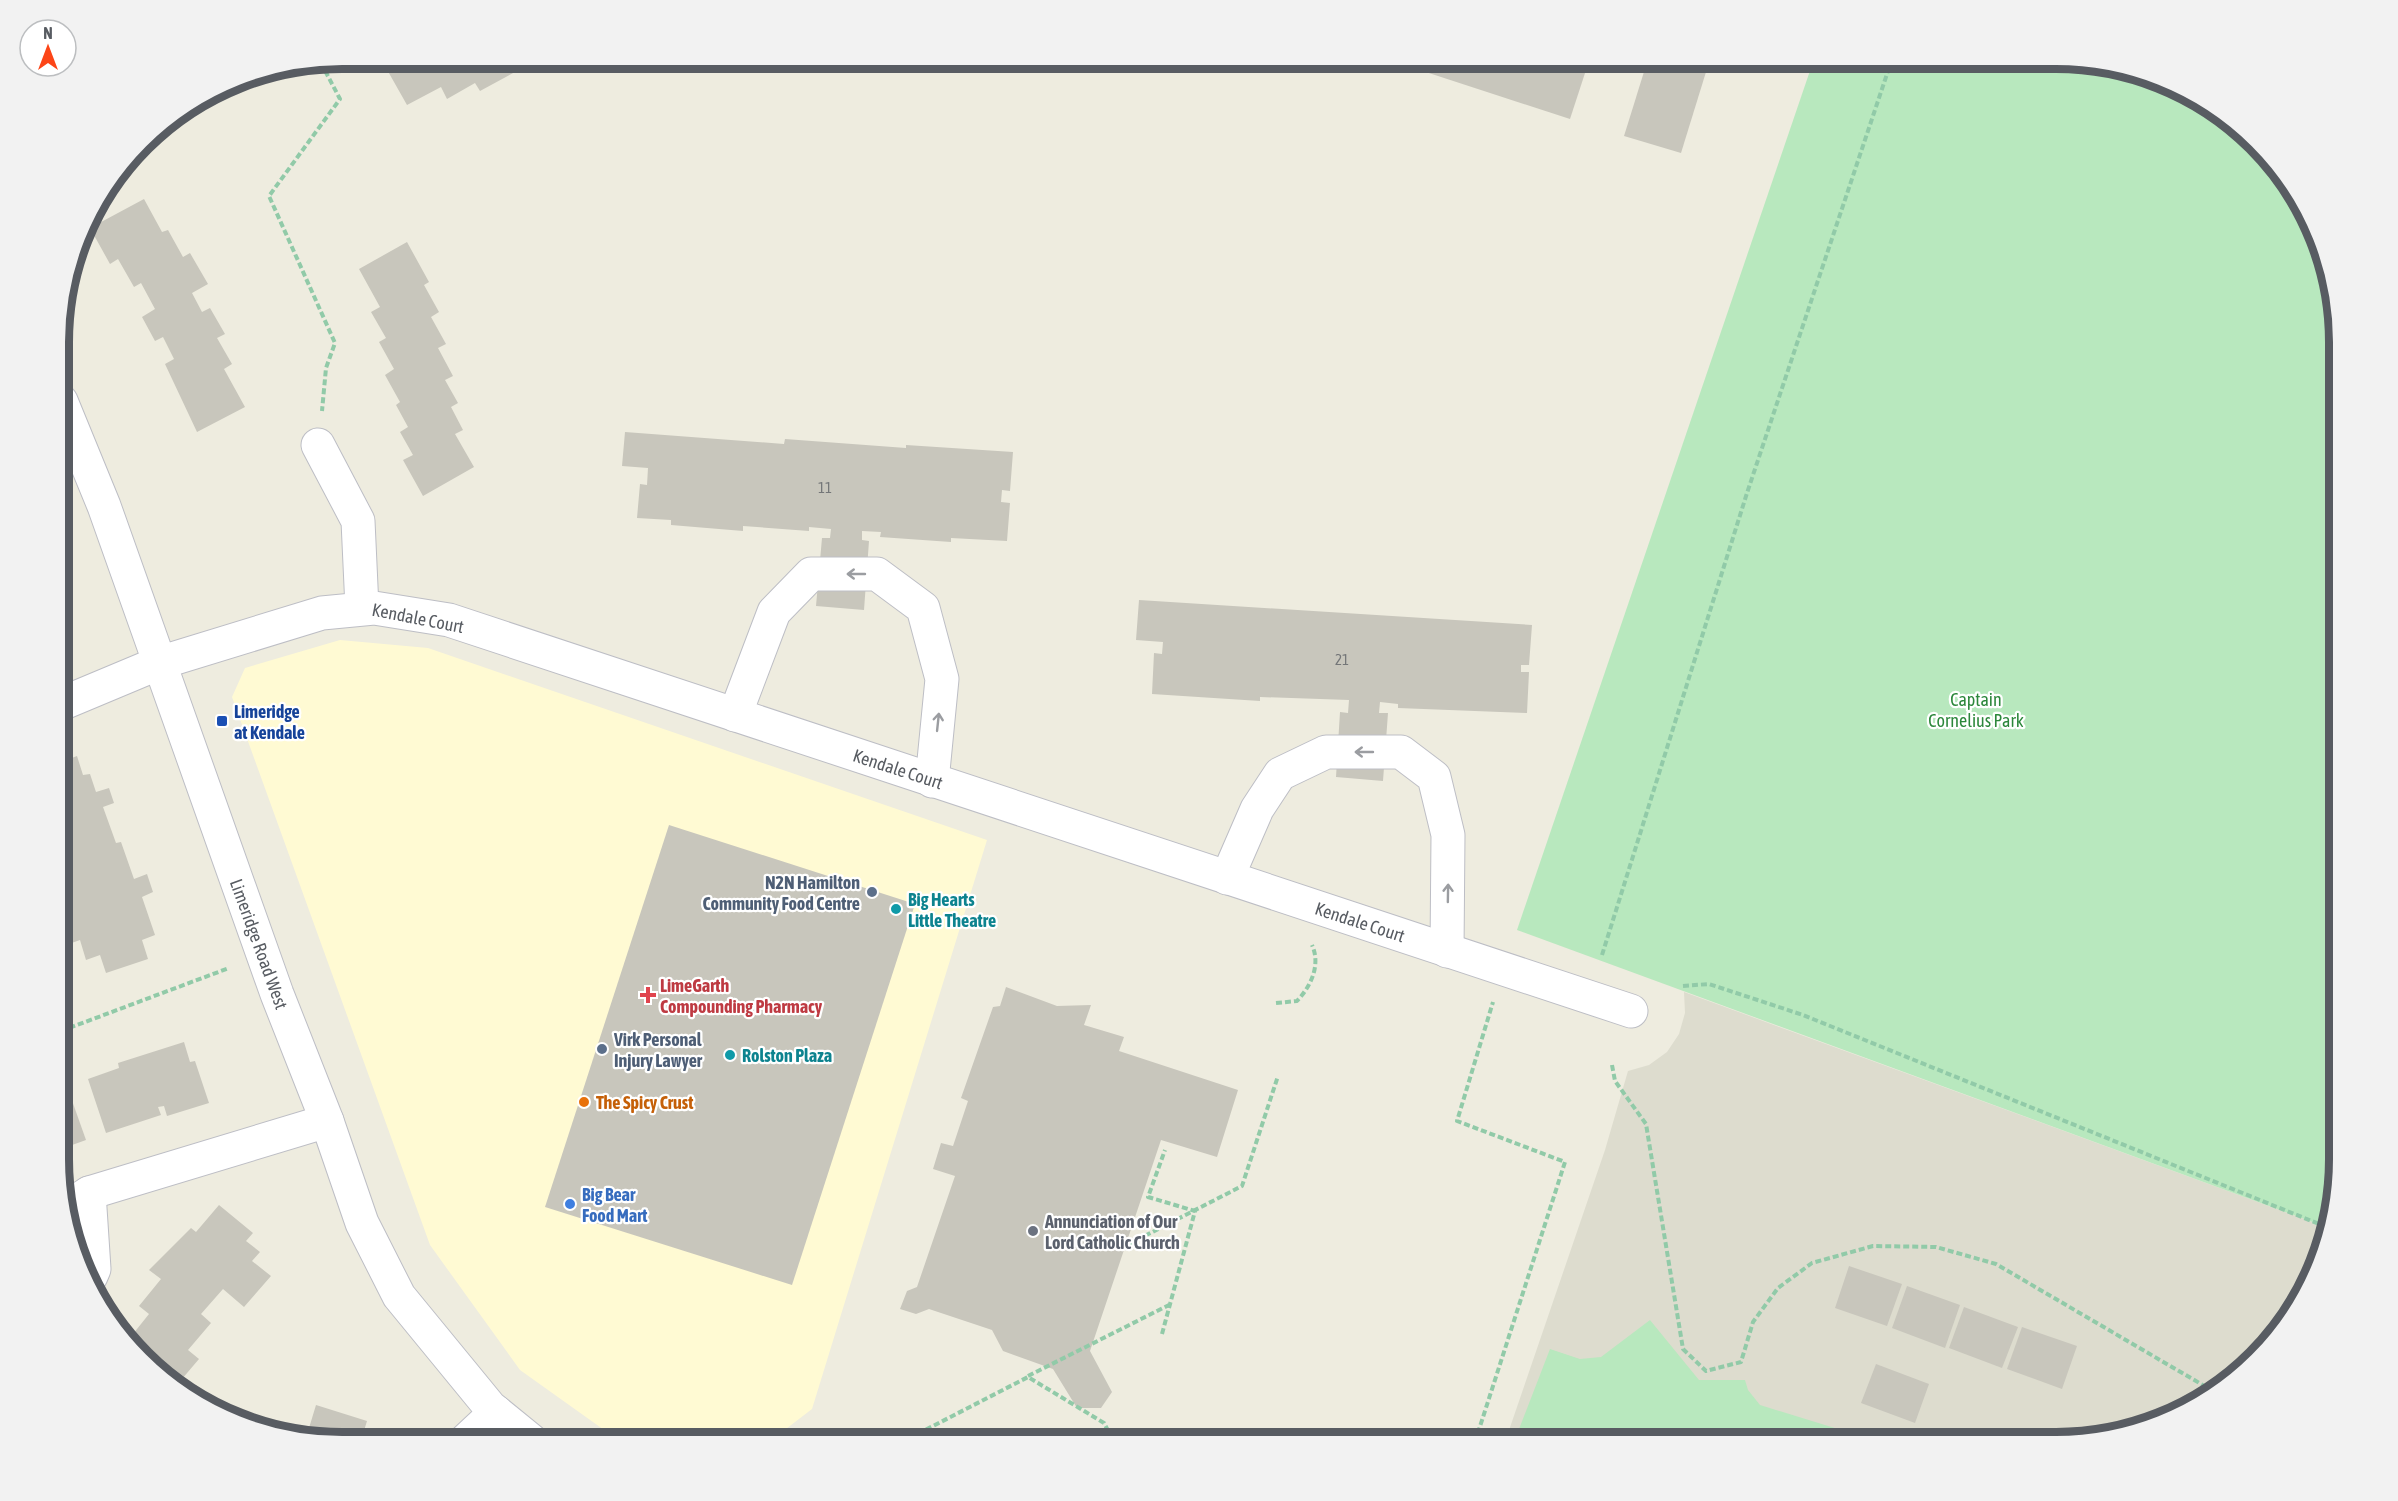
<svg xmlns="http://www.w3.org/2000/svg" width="2398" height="1501" font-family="'Asap Condensed',sans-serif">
<rect width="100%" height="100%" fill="#eeecdf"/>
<path fill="#fffad3" d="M340 640 428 648 987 840 812 1409 782 1432 779 1442H621L520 1370 430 1245 232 697 245 668Z"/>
<path fill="#dddcce" d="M1684 992 2329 1228 2325 1250 2292 1316 2198 1405 2075 1442H1505L1605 1150 1628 1071 1649 1065 1667 1052 1679 1034 1685 1013Z"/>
<g fill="#b8e8be">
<path d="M1814 59H2057L2147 73 2213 106 2302 200 2339 323V1178L2329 1228 1517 930Z"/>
<path d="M1650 1320 1699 1380H1745L1748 1390 1760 1405 1880 1442H1514L1550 1349 1580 1359 1601 1357Z"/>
</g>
<g fill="#c8c6bc">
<path d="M381 59H539L480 91 475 83 447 99 441 87 407 105Z"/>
<path d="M1386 59H1551L1586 70 1570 119Z"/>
<path d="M1648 59H1710L1681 153 1624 136Z"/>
<path d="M144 199 162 232 168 230 183 257 190 253 208 284 192 293 202 312 210 308 225 334 217 338 232 364 224 369 245 407 197 432 165 364 174 359 163 337 155 341 142 317 155 309 141 283 134 287 118 259 110 264 90 228Z"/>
<path d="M407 242 429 282 424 285 439 312 431 317 446 344 438 348 453 376 445 380 458 403 451 407 463 430 455 434 474 467 423 496 403 460 413 455 400 432 408 427 396 405 400 402 385 375 394 369 379 342 386 338 371 312 380 307 359 269Z"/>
<path d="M625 432 784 444 785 439 906 448V445L1013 452 1010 491 1002 490 1001 502 1010 503 1007 541 951 538V542L880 537 881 532 862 531V540L869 541 864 610 816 606 822 538H830L831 529 809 527V531L743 526V531L671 525V520L637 518 640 484 647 485 648 468 622 466Z"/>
<path d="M1139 600 1532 625 1529 665H1521V672H1529L1527 713 1398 708V704L1380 702 1379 713H1388L1383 781 1336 777 1340 712 1348 713 1349 700 1260 697V701L1152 694 1154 653 1162 654 1163 642 1136 640Z"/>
<path d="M77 756 83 775 90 774 96 792 109 788 114 803 103 807 116 843 121 842 134 879 147 874 153 892 142 897 155 935 142 940 148 959 106 973 100 955 86 960 80 940 66 945 61 930V762Z"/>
<path d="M669 825 915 904 792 1285 545 1207Z"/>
<path d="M1006 987 1057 1006 1091 1005 1084 1025 1124 1037 1119 1051 1238 1090 1217 1157 1161 1140 1090 1351 1112 1392 1101 1408H1077L1053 1369 1003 1351 992 1330 929 1309 916 1314 900 1309 907 1291 917 1287 955 1176 933 1169 941 1143 953 1146 968 1101 961 1098 993 1007 1000 1006Z"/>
<path d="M184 1042 190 1062 195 1061 209 1103 167 1116 164 1106 158 1107 161 1115 106 1133 88 1079 119 1068 118 1063Z"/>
<path d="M64 1078 86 1140 61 1149V1079Z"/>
<path d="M219 1205 253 1233 246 1241 260 1252 252 1261 271 1276 244 1307 223 1289 201 1314 211 1323 188 1350 199 1359 176 1386 129 1339 149 1314 139 1306 161 1279 149 1270 191 1228 196 1232Z"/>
<path d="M1849 1266 1902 1284 1887 1326 1835 1308Z"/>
<path d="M1907 1286 1960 1305 1945 1348 1892 1328Z"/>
<path d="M1964 1307 2018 1327 2002 1368 1949 1348Z"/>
<path d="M2022 1327 2077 1346 2062 1389 2007 1369Z"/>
<path d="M1876 1364 1929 1384 1915 1423 1861 1403Z"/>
<path d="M316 1405 367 1421 363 1434 368 1436 366 1442 306 1438Z"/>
</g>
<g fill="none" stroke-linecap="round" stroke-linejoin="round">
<defs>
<g id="minor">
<path d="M61 401 104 506 277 994 327 1121 362 1223 399 1296 490 1407 533 1442"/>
<path d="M318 445 358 521 362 608"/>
<path d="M61 704 159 663 322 613 374 608 449 620 1631 1011"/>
<path d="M735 715 774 612 811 574H877L923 608 942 679 932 781"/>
<path d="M1227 878 1257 809 1280 774 1326 752H1401L1434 777 1448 835 1447 951"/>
<path d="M89 1193 94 1269 91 1276"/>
<path d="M65 1208 89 1193 327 1121"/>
<path d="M464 1442 496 1412"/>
</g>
</defs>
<use href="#minor" stroke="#bdbec5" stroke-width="35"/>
<g stroke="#91caa8" stroke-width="4" stroke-dasharray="6 3" stroke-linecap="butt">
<path d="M321 63 340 99 269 196 335 343 326 368 322 411"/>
<path d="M1602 955 1747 493 1892 59"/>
<path d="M1683 986 1709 984 1803 1015 2329 1228"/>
<path d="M1276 1003 1297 1001C1311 986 1321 965 1312 945"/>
<path d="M61 1031 229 968"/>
<path d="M1612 1065 1615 1081 1646 1124 1683 1349 1706 1371 1741 1362 1753 1322 1778 1288 1812 1263 1873 1246 1936 1247 1996 1264 2213 1391"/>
<path d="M1129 1244 1242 1186 1278 1076"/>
<path d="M1162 1334 1195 1211 1148 1197 1165 1150"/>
<path d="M1028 1376 1169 1305"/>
<path d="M902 1442 1028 1377 1104 1423 1114 1442"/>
<path d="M1475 1442 1565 1162 1457 1121 1493 1002"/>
</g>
<use href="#minor" stroke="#fff" stroke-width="33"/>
</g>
<defs><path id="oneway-shaft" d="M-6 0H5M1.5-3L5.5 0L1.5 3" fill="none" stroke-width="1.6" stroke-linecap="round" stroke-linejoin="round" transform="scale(1.5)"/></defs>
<g stroke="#9b9da1">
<use href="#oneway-shaft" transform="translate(856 574) rotate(180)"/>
<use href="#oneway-shaft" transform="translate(938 722) rotate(-84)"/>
<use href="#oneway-shaft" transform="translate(1364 752) rotate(180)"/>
<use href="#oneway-shaft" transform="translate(1448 893) rotate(-89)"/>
</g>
<rect fill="#1a4fb4" stroke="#fff" stroke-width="2" x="216" y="715" width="12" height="12" rx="3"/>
<g fill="#5c6f8a" stroke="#fff" stroke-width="2">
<circle cx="872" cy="892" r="6"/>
<circle cx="602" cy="1049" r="6"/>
</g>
<g fill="#0f9aa8" stroke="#fff" stroke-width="2">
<circle cx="896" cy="909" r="6"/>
<circle cx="730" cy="1055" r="6"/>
</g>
<path fill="#e0444e" stroke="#fff" stroke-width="2" d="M645 986h6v6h6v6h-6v6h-6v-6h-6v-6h6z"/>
<circle fill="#e8710a" stroke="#fff" stroke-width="2" cx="584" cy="1102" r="6"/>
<circle fill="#3f7fe0" stroke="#fff" stroke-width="2" cx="570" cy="1204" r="6"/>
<circle fill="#6b7280" stroke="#fff" stroke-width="2" cx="1033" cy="1231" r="6"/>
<g text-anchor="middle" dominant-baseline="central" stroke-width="4.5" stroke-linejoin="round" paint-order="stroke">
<g font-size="15" fill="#747678">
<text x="825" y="487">11</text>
<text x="1342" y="659">21</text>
</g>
<g font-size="18" fill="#585c62" stroke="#fff">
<text transform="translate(418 618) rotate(11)">Kendale Court</text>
<text transform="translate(898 769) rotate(18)">Kendale Court</text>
<text transform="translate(1360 922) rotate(18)">Kendale Court</text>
<text transform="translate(259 944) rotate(70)">Limeridge Road West</text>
</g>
<g font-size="18" fill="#2c873b" stroke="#fff">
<text x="1976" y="699">Captain<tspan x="1976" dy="21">Cornelius Park</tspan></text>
</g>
<g font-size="18" font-weight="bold" fill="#164399" stroke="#fff" text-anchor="start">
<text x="234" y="711">Limeridge<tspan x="234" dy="21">at Kendale</tspan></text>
</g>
<g font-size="18" font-weight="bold" fill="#4e5e75" stroke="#fff" text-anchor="end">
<text x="860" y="882">N2N Hamilton<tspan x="860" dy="21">Community Food Centre</tspan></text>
<text x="614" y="1039" text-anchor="start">Virk Personal<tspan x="614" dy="21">Injury Lawyer</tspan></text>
</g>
<g font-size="18" font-weight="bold" fill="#0d838f" stroke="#fff" text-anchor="start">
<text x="908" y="899">Big Hearts<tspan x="908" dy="21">Little Theatre</tspan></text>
<text x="742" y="1055">Rolston Plaza</text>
</g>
<g font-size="18" font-weight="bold" fill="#be3a42" stroke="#fff" text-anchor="start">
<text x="660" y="985">LimeGarth<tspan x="660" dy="21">Compounding Pharmacy</tspan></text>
</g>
<g font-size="18" font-weight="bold" fill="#c56008" stroke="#fff" text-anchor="start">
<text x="596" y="1102">The Spicy Crust</text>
</g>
<g font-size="18" font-weight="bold" fill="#366cbe" stroke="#fff" text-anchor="start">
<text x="582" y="1194">Big Bear<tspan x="582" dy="21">Food Mart</tspan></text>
</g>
<g font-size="18" font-weight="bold" fill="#5b616d" stroke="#fff" text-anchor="start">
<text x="1045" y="1221">Annunciation of Our<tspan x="1045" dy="21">Lord Catholic Church</tspan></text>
</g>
</g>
<path d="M0 0H2398V1501H0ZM342 69H2056A273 273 0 0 1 2329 342V1159A273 273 0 0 1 2056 1432H342A273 273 0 0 1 69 1159V342A273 273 0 0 1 342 69Z" fill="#f2f2f2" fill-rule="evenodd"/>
<path fill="none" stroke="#585c62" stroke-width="8" d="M342 69H2056A273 273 0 0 1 2329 342V1159A273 273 0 0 1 2056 1432H342A273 273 0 0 1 69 1159V342A273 273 0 0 1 342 69Z"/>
<g transform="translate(48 48)"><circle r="28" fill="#ffffff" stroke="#bcbec0" stroke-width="1.5"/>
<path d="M0-4.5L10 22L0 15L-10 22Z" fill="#fc4517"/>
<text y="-9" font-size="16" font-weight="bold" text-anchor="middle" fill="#585c62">N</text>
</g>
</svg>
